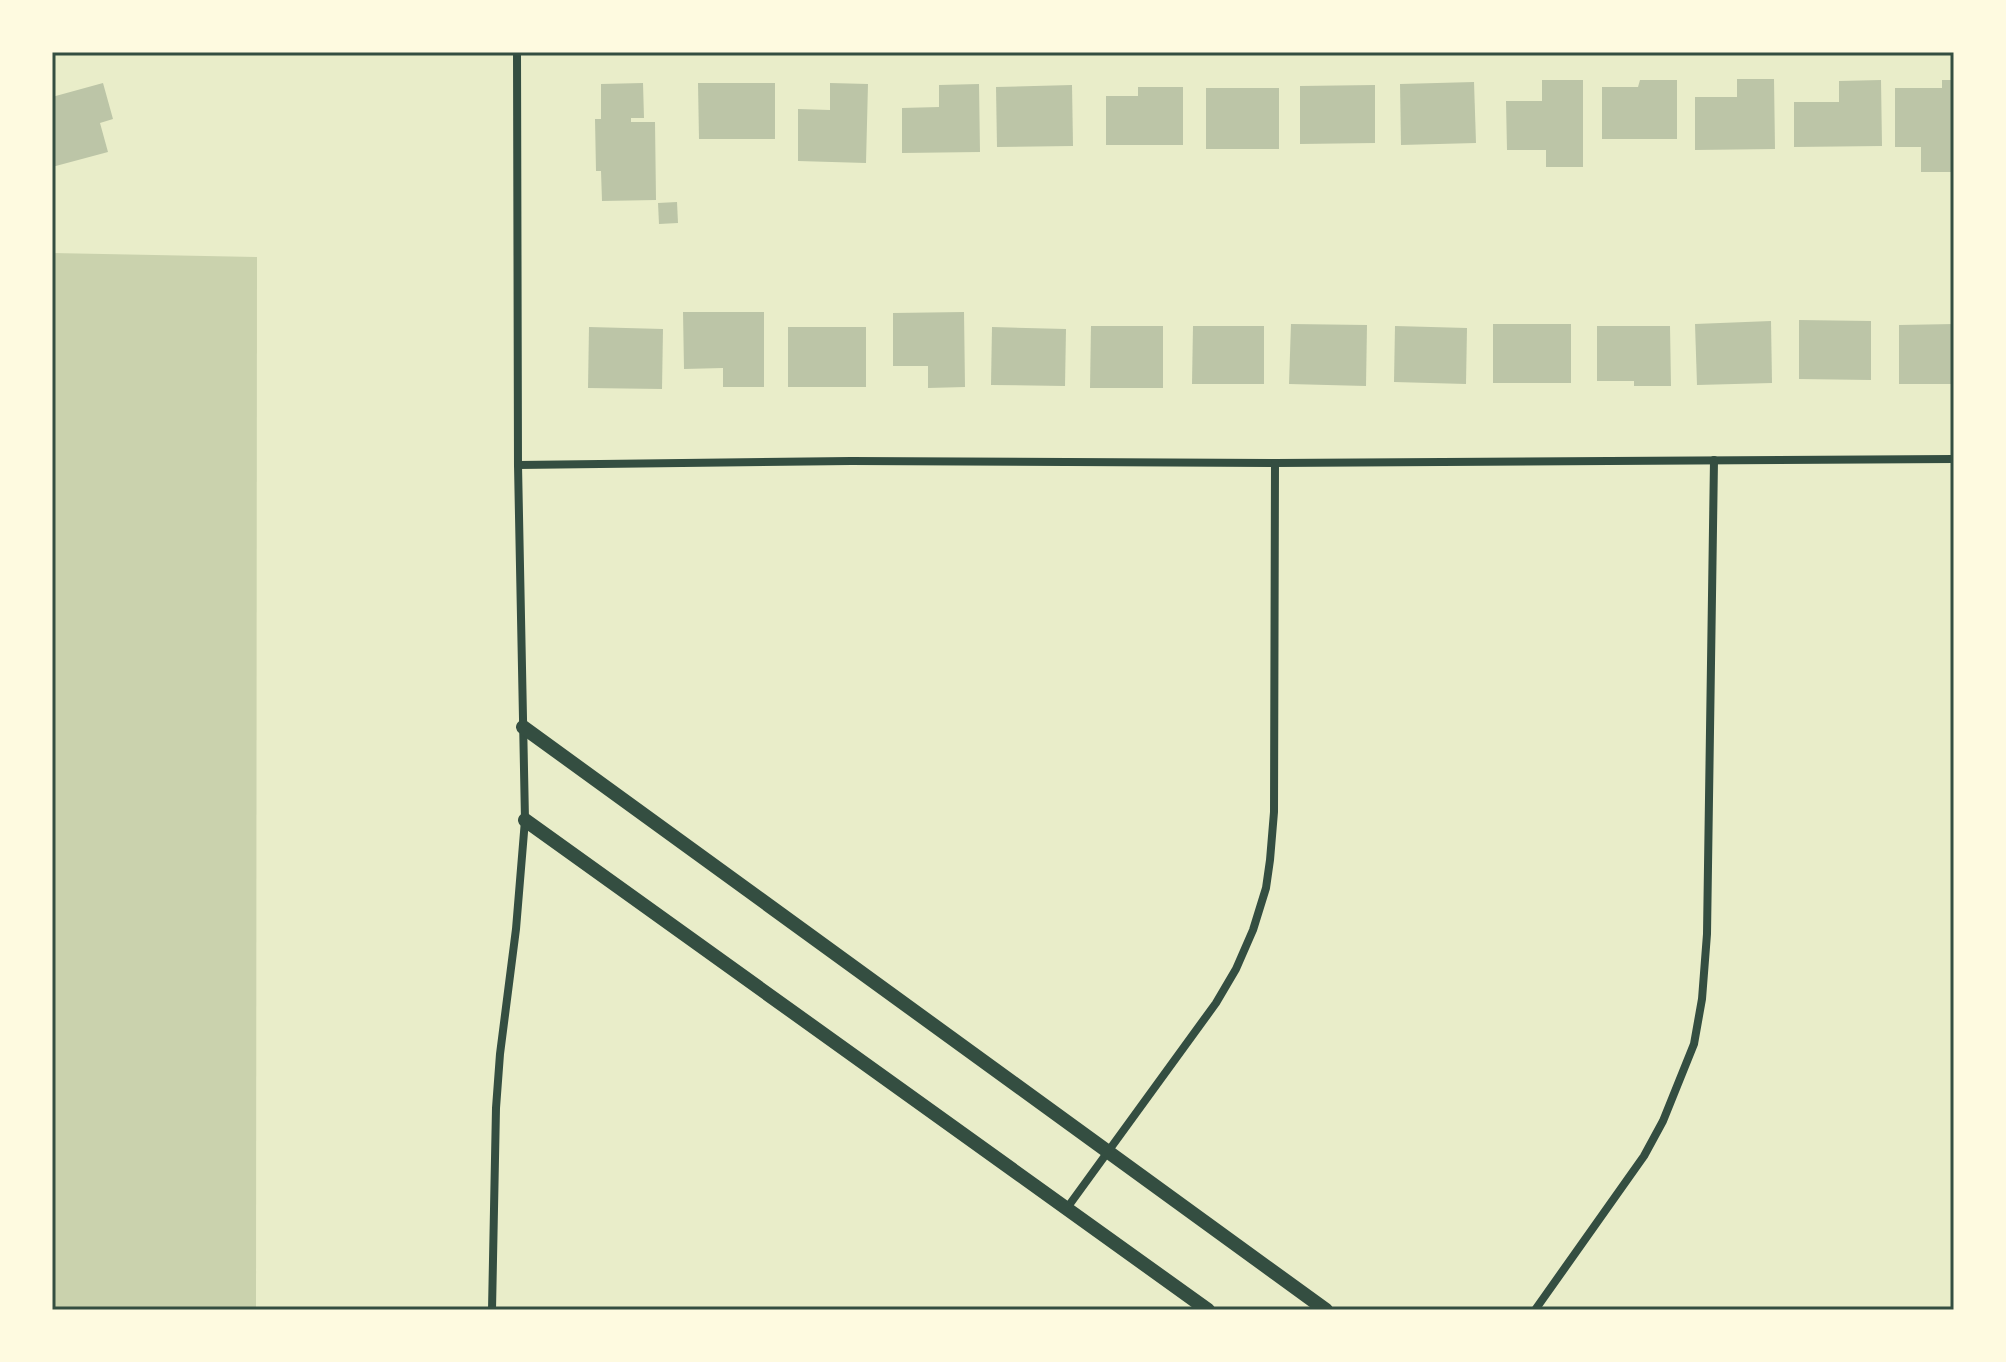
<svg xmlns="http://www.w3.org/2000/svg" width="2006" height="1362" font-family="'Roboto Condensed',sans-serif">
<rect width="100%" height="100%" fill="#e9edc9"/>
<path fill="#cad2ad" d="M52 253 257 257 256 1310H52Z"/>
<g fill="#bcc5a7">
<path d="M1737 79H1774L1775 149 1695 150V97H1737Z"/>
<path d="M1542 80H1583V167H1546V150H1507L1506 101H1542Z"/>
<path d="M1640 80H1677V139H1602V87H1638Z"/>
<path d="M1881 80 1882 146 1794 147V102H1839V81Z"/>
<path d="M1942 80H1954V172H1921V147H1895V88H1942Z"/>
<path d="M1474 82 1476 143 1401 145 1400 84Z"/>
<path d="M103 83 113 119 100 123 108 152 52 167V97Z"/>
<path d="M643 83 644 118H631V122H655L656 200 602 201 601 171H596L595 119H601V84Z"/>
<path d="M698 83H775V139H699Z"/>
<path d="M830 83 868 84 866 163 798 161V109L830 110Z"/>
<path d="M979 84 980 152 902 153V108L939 107V85Z"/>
<path d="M1072 85 1073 146 997 147 996 87Z"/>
<path d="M1375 85V143L1300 144V86Z"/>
<path d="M1138 87H1183V145H1106V96H1138Z"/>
<rect x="1206" y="88" width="73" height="61"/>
<path d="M677 202 678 223 659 224 658 203Z"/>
<path d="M683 312H764V387H723V368L684 369Z"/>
<path d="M964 312 965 387 928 388V366H893V313Z"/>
<path d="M1799 320 1871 321V380L1799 379Z"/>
<path d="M1771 321 1772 383 1697 385 1695 324Z"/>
<path d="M1291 324 1367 325 1366 386 1289 384Z"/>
<rect x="1493" y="324" width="78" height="59"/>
<path d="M1954 324V384H1899V325Z"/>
<path d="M1091 326H1163V388H1090Z"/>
<path d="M1193 326H1264V384H1192Z"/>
<path d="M1395 326 1467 328 1466 384 1394 382Z"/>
<path d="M1597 326H1670L1671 386H1634V381H1597Z"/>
<path d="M589 327 663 329 662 389 588 388Z"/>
<rect x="788" y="327" width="78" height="60"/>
<path d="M992 327 1066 329 1065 386 991 385Z"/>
</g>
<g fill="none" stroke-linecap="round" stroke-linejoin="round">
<g stroke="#344e41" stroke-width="8">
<path d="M518 465 851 461 1275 463 1954 459"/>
<path d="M1067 1208 1216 1003 1236 969 1253 930 1266 888 1270 860 1274 812 1275 463"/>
<path d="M492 1310 496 1108 500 1054 516 929 525 820 518 465 517 52"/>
<path d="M1535 1310 1644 1156 1663 1121 1694 1044 1702 999 1707 934 1714 460"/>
</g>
<g stroke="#344e41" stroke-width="14">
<path d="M523 727 1326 1310"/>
<path d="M525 820 1208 1310"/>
</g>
</g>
<rect width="2006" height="1362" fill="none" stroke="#fefae0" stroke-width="108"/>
<rect x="54" y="54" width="1898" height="1254" fill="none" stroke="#344e41" stroke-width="3"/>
</svg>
